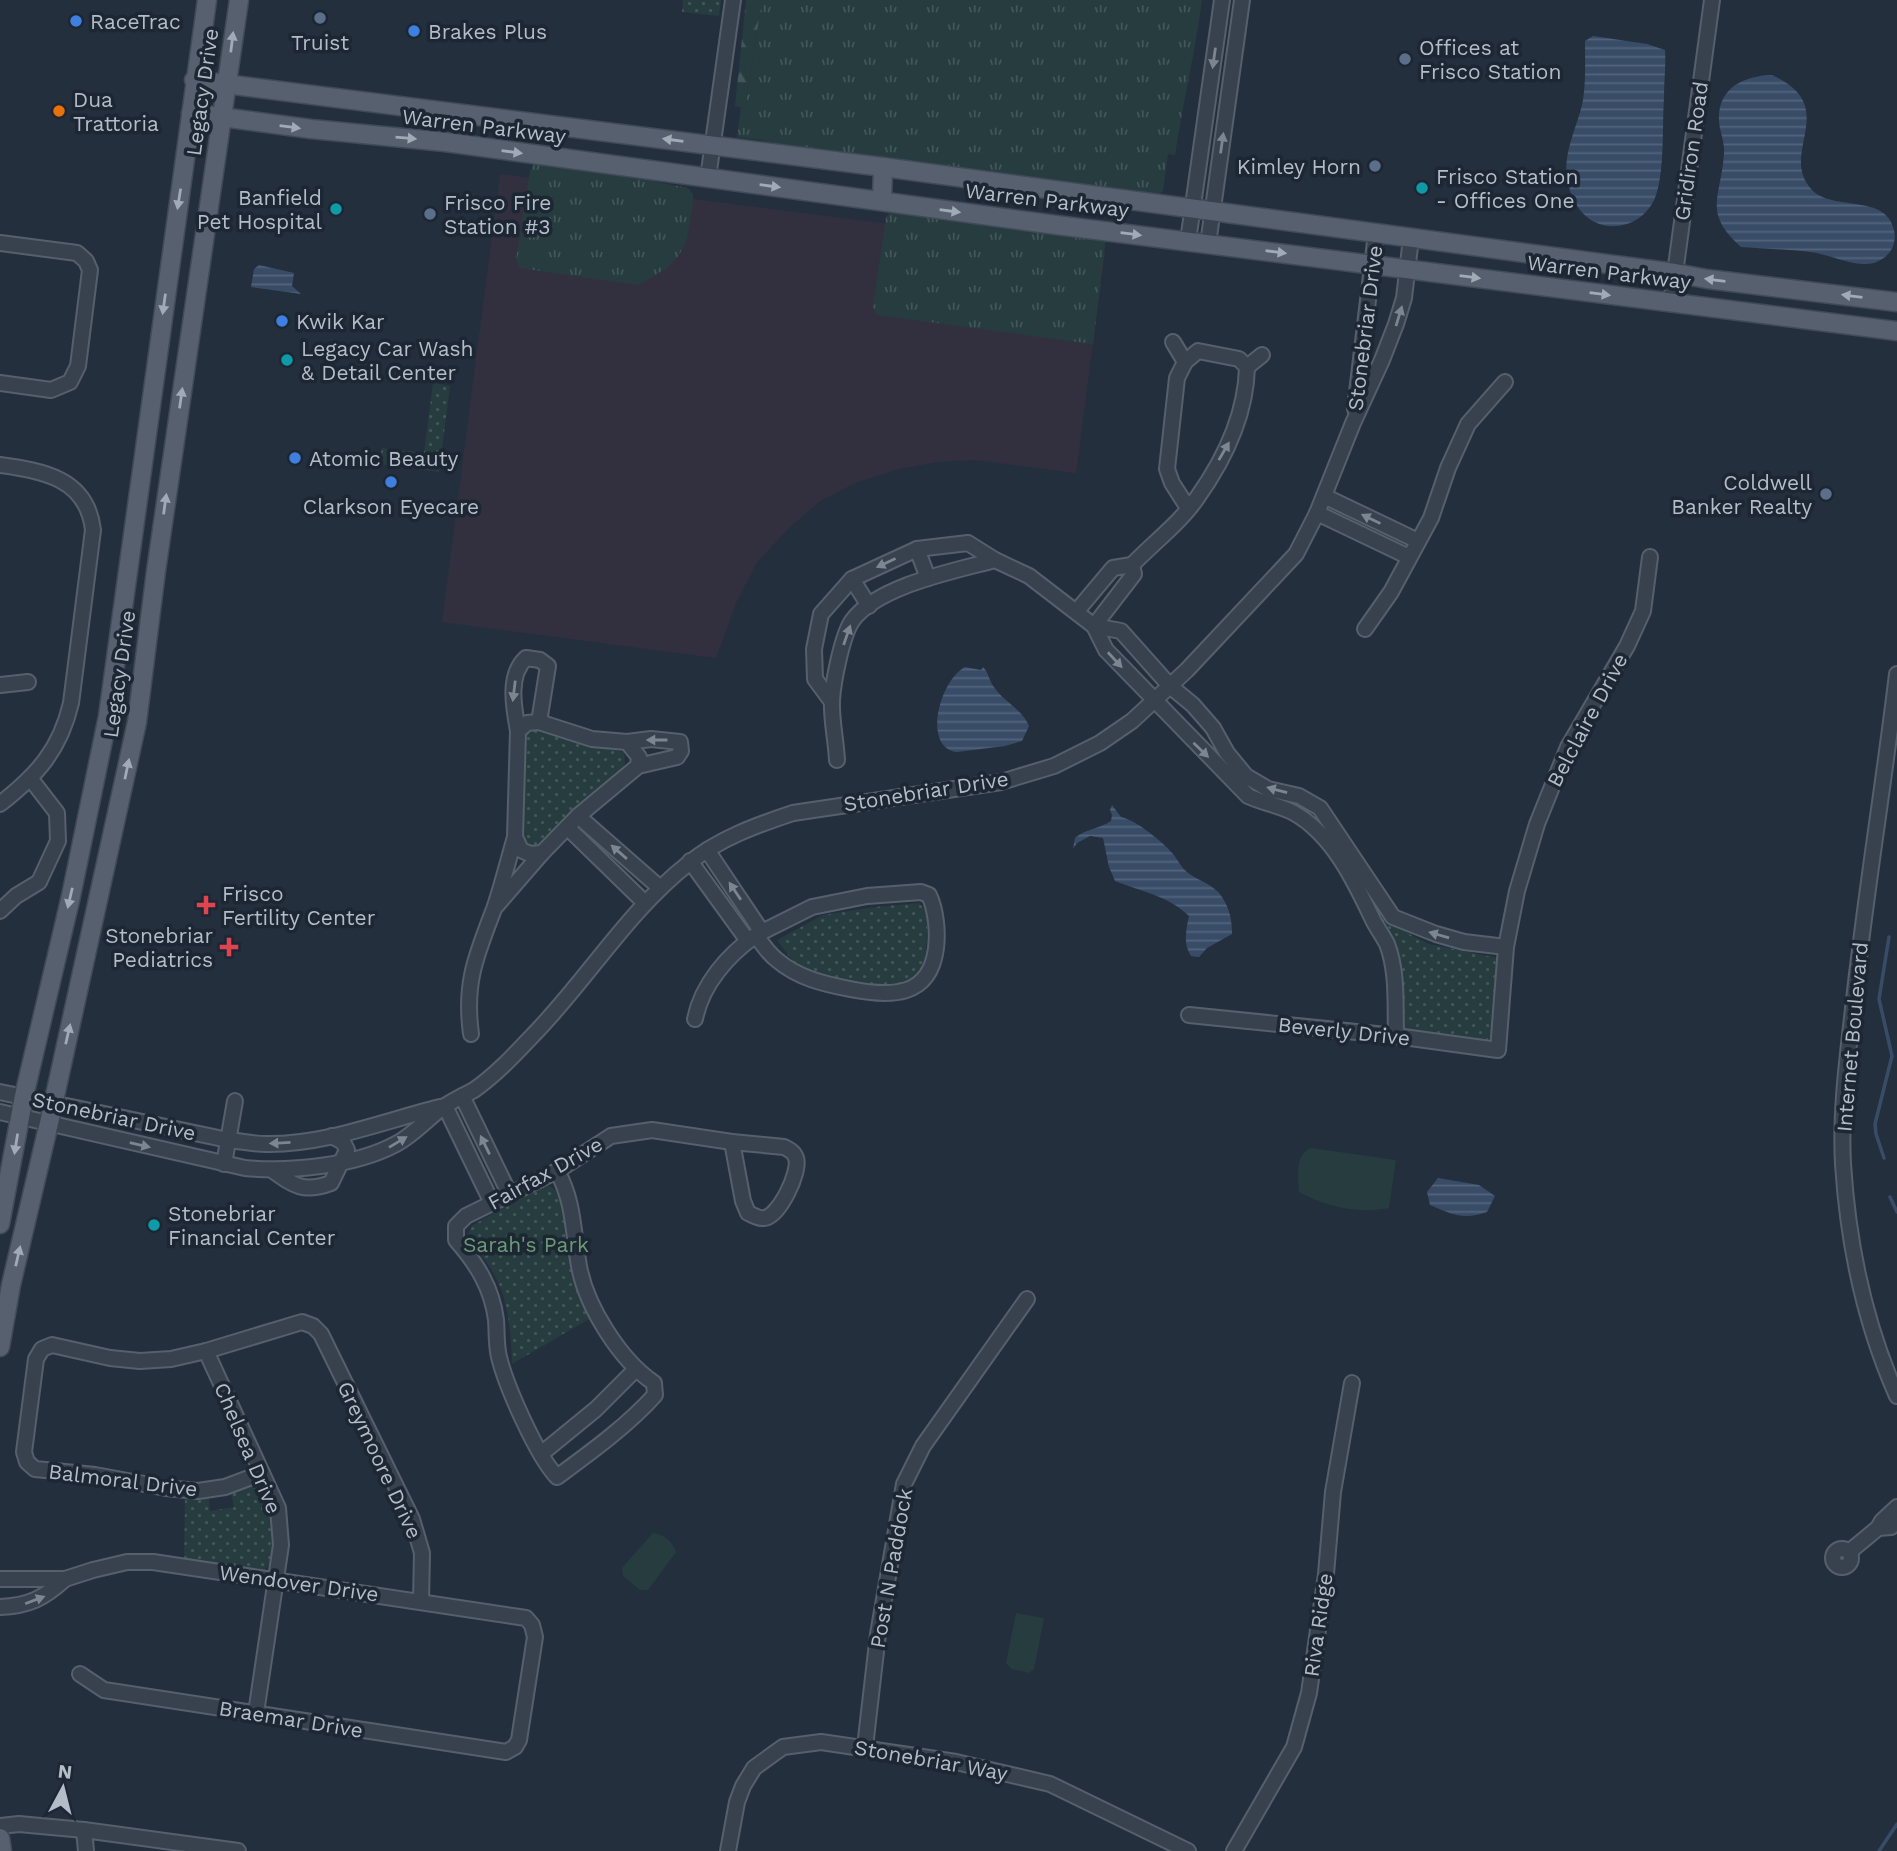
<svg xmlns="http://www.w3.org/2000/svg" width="1897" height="1851" font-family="'Work Sans',sans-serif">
<defs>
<pattern id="grass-tufts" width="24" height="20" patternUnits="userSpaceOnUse" patternTransform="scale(1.75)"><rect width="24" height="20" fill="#263c3f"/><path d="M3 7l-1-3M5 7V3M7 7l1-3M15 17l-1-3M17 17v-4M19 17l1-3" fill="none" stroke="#435659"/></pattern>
<pattern id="forest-firs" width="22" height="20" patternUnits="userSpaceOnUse" patternTransform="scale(1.75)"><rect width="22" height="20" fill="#263c3f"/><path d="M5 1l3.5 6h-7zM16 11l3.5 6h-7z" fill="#435659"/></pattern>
<pattern id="park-dots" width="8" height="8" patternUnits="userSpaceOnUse" patternTransform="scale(1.75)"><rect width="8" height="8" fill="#263c3f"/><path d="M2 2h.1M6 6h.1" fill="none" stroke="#435659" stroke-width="1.8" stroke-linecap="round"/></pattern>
<pattern id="water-rules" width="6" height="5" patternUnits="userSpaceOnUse" patternTransform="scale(1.75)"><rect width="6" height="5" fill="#394c67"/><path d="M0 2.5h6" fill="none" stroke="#53647b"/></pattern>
</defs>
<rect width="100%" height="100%" fill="#242f3e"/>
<path fill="#32303f" d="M500 174 1105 252 1076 473 975 460 937 462 899 469 855 483 820 501 789 528 757 562 736 603 716 658 442 622Z"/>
<g fill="url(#grass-tufts)">
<path d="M762 0H1202C1195 52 1183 103 1175 155L1168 154 1163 191 1156 196 787 147 761 140 737 137 741 107 745 108Z"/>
<path d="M539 163 640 177 656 182 688 188 693 194V204L686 242 679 255 667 268 638 285 520 268 516 260 530 171 534 164Z"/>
<path d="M891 211 1106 237 1093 344 877 315 873 307 886 217Z"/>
</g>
<path fill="url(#forest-firs)" d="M746 0H762L745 108 735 106Z"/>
<g fill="url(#park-dots)">
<path d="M683 0H721L719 16 682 12Z"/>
<path d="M433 383 450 386 439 472 379 464 382 448 424 453Z"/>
<path d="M532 729 624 752 625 763 621 771 583 802 539 847 526 846 519 833 521 738Z"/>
<path d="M919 903 928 913 925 966 915 981 881 990 816 975 795 964 777 940 823 915 875 907Z"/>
<path d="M1385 914 1411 935 1429 944 1498 958 1490 1037 1482 1045 1407 1033 1401 1026 1388 933 1381 916Z"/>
<path d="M547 1185 558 1191 562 1203 572 1277 589 1319 512 1364C511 1323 506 1272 470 1246L468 1233 473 1225 539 1187Z"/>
<path d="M253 1485 261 1488C268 1508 284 1555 264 1570L184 1558 185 1498 209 1499 210 1511 234 1507 231 1493Z"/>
</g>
<g fill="#263c3f">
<path d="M1311 1148 1396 1160 1389 1208C1358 1214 1327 1207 1299 1192 1298 1177 1295 1154 1311 1148Z"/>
<path d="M653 1533C664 1534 673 1542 676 1552L648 1590H640L623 1576 622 1568Z"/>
<path d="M1016 1613 1044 1618 1034 1669 1029 1673 1011 1669 1006 1663Z"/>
</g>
<g fill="url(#water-rules)">
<path d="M1593 36 1647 44 1665 50C1666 66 1664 81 1664 98 1662 125 1665 173 1655 198 1646 219 1624 230 1603 225 1583 220 1572 202 1568 183 1561 154 1578 127 1583 100 1586 81 1585 60 1585 41Z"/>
<path d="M1772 75C1843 107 1777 153 1812 190 1834 212 1886 193 1894 230 1896 238 1894 249 1887 255 1885 258 1877 262 1874 263 1854 268 1830 254 1810 252 1787 249 1764 249 1741 247 1702 212 1721 198 1724 154 1725 143 1720 132 1719 122 1717 88 1743 76 1772 75Z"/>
<path d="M259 265 294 273 292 286 301 294 251 287 254 269Z"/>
<path d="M965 667 981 670 983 667C989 673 989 681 994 687 1004 702 1022 709 1029 726L1022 741 1005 746 957 752C922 748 939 681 965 667Z"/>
<path d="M1112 805 1121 817C1136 820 1163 842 1173 854 1178 860 1181 867 1187 872 1198 881 1214 884 1222 897 1230 909 1232 921 1232 934L1207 948 1199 957 1191 956C1183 944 1186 929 1189 916 1169 896 1140 891 1115 881L1109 867 1103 838 1090 836 1077 843 1073 849 1075 838C1085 829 1099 829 1111 821L1112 815 1110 810Z"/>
<path d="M1438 1178 1479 1185 1495 1196 1487 1212C1464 1220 1453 1215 1430 1205L1427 1192Z"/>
</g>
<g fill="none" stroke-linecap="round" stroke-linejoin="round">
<g stroke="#394c67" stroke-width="3.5">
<path d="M1884 1158 1876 1134 1875 1124 1892 1056 1879 999 1889 937"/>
<path d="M1890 1197 1897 1212"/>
<path d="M1879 1851 1897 1824"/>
</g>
<defs>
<g id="minor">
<path d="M708 178 733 0"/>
<path d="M1188 241 1222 0"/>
<path d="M0 243 77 253 86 261 90 270 78 366 70 382 51 390 0 383"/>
<path d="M1208 244 1242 0"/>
<path d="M1671 303 1712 0"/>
<path d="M1173 342 1185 362"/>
<path d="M1247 367 1262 355"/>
<path d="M1355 409 1376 233"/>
<path d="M0 465C43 471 87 478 93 530L71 703C60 750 37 775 0 804"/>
<path d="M1324 496 1418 541"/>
<path d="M1317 513 1409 557"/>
<path d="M917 549 928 578"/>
<path d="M1132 565C1152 544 1181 522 1197 498 1224 460 1246 414 1247 367L1239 359 1198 351 1185 362 1177 378 1167 469 1172 483 1188 508"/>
<path d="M852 579 869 606"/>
<path d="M1365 629 1391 592 1431 518 1448 468 1468 424 1505 382"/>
<path d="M1897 674C1884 783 1866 891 1854 1000 1848 1054 1840 1110 1843 1164 1848 1243 1865 1324 1897 1396"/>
<path d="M0 685 28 682"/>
<path d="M832 702 815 679 814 649 821 614 852 579 917 549 968 543 995 560 1029 576 1094 626 1134 574 1132 565 1113 568 1076 612"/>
<path d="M539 722 592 739 627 742 639 757 638 766 578 816 542 853 530 854 521 850 515 837 518 731 527 723Z"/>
<path d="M518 731C514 709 507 675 526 658L540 660 548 666 539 722"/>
<path d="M627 742 651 739 680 742 681 751 677 757 638 766"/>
<path d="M837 760C836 740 831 719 832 700 833 682 842 636 852 621 877 586 954 571 995 560"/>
<path d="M578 816 659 887"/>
<path d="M568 828 644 902"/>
<path d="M707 850 762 932"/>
<path d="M690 861 748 941"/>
<path d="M921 892 929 895C936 910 938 932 936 948 930 998 890 997 850 989 824 984 798 978 777 960 768 953 762 944 756 935L812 907 867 896Z"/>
<path d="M497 905 542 853"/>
<path d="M0 911 16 896 39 882 58 841 57 813 30 778"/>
<path d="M1189 1015 1396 1036 1498 1050 1506 947 1517 891 1537 824 1568 747 1627 646 1643 611 1650 557"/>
<path d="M695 1019C702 984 728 955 756 935"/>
<path d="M471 1034C464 983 476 956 494 909 502 886 508 861 515 837"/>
<path d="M1396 1036C1395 1006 1398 972 1387 944 1383 936 1377 928 1373 920 1355 882 1333 835 1294 813 1280 805 1262 803 1248 796L1106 650 1094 626 1121 631 1170 686 1193 705 1213 728 1227 753 1246 776 1268 789 1299 796 1320 808 1393 917 1436 934 1464 942 1506 947"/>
<path d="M0 1092 228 1140C241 1141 253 1144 266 1144 325 1145 384 1121 440 1107"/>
<path d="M462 1096 509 1193"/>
<path d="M445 1106 492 1203"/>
<path d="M0 1112 245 1168C291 1172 355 1166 396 1144 413 1135 426 1120 442 1108 451 1101 463 1096 474 1090 497 1074 517 1052 536 1032 589 977 628 911 689 863 720 838 757 825 793 813L1001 782 1054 766 1100 743 1132 721 1187 670 1296 554 1317 513 1353 423 1382 360 1396 324 1404 298 1411 238"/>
<path d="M732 1142 784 1147C790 1150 794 1152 796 1158 801 1171 779 1217 764 1218 759 1219 753 1215 748 1213L743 1201Z"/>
<path d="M224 1164 235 1101"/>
<path d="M272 1170C294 1186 304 1193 331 1183L347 1150 343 1142 332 1136"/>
<path d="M557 1171C574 1201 573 1232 579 1266 586 1306 620 1360 654 1383L655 1395C627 1426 591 1452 557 1477 537 1456 506 1386 499 1357 496 1345 497 1332 496 1320 492 1288 477 1264 456 1240V1226L466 1216 557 1171 611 1136 652 1130 732 1142"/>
<path d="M206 1351 278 1508 281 1545 256 1713"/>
<path d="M541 1454 596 1409 635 1370"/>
<path d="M262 1473 225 1487 198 1491 166 1488 95 1475 35 1469 27 1462 24 1452 36 1359 42 1349 52 1345 110 1358 140 1361 171 1359 206 1351 302 1322 313 1326 321 1334 412 1519 422 1553 421 1601"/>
<path d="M1878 1528 1891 1527 1897 1522"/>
<circle cx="1842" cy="1558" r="9"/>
<path d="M1849 1552 1878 1528 1882 1521 1897 1507"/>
<path d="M0 1579H65L93 1570 127 1562H153L526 1618 532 1625 535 1637 519 1740 515 1747 506 1752 104 1690 80 1674"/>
<path d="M0 1607C29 1606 44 1598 65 1579"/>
<path d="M865 1747 878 1634 904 1484 923 1446 1027 1299"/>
<path d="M0 1826 19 1824 84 1830 238 1851"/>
<path d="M84 1830 86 1851"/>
<path d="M728 1851 737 1802 743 1786 754 1768 783 1747 821 1742 956 1762 1050 1784 1188 1851"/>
<path d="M1234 1851 1294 1747 1309 1693 1326 1574 1333 1492 1352 1383"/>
</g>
<g id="major">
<path d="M194 80 883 167 1675 273 1707 279 1897 302"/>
<path d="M191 113 311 129 445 142 1056 225 1897 331"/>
<path d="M882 201 883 167"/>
<path d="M0 1224 24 1096 71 896 108 716 207 0"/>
<path d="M0 1347 11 1285 49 1123 137 722 156 571 239 0"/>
<path d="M0 1838 2 1851"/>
</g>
</defs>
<use href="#minor" stroke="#565f6c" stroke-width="18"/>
<use href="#major" stroke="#414a57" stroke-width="21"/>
<use href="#minor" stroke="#38414e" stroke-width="14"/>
<use href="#major" stroke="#56606e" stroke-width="18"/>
</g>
<defs><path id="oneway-solid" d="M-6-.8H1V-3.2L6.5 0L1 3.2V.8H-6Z" transform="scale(1.75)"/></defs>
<g fill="#a1aab7">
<use href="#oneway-solid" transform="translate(232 42) rotate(-83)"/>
<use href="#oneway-solid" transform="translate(290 127) rotate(7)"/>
<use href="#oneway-solid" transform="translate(406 138) rotate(5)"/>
<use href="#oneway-solid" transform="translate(673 140) rotate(-172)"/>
<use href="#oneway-solid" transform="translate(512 152) rotate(8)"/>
<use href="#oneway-solid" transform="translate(770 186) rotate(8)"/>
<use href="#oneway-solid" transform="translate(179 199) rotate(99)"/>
<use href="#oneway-solid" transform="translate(950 211) rotate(8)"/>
<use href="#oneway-solid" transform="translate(1131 234) rotate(7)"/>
<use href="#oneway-solid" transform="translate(1276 252) rotate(7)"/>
<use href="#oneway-solid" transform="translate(1470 277) rotate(7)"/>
<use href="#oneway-solid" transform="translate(1715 280) rotate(-173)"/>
<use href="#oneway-solid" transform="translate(1600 294) rotate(7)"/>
<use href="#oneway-solid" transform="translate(1852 296) rotate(-173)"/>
<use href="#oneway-solid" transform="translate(164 304) rotate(98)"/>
<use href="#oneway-solid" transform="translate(181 398) rotate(-82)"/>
<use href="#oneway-solid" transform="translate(165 504) rotate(-82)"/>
<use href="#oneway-solid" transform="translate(127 769) rotate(-78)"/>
<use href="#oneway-solid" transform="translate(70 898) rotate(103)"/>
<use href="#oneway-solid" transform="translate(68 1034) rotate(-77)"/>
<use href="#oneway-solid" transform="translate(16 1144) rotate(99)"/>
<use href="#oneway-solid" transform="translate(18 1256) rotate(-77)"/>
</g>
<g fill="#7c8592">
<use href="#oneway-solid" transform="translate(1214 58) rotate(98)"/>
<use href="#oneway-solid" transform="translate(1222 143) rotate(-82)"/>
<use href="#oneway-solid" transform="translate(1399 316) rotate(-73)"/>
<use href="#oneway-solid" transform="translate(1224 451) rotate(-60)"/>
<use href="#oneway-solid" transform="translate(1371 519) rotate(-154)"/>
<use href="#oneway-solid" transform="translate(886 563) rotate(155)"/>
<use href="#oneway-solid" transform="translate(847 635) rotate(-71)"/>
<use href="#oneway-solid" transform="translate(1115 660) rotate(47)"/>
<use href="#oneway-solid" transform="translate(514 691) rotate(97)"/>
<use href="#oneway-solid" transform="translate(657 740) rotate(-180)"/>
<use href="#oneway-solid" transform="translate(1201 750) rotate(44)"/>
<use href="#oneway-solid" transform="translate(1277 790) rotate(-165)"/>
<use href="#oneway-solid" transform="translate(619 852) rotate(-139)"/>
<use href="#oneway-solid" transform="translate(735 891) rotate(-124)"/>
<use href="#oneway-solid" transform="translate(1439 935) rotate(-164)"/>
<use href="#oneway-solid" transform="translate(398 1142) rotate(-31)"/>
<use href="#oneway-solid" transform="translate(280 1143) rotate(177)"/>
<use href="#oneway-solid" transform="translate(140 1145) rotate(13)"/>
<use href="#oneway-solid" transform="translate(485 1145) rotate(-116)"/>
<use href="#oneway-solid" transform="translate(35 1600) rotate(-21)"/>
</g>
<g fill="#5c6f8a" stroke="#1d2633" stroke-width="2.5">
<circle cx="320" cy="18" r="7"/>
<circle cx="1405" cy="59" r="7"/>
<circle cx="1375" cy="166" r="7"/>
<circle cx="430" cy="214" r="7"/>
<circle cx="1826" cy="494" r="7"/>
</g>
<g fill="#3f7fe0" stroke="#1d2633" stroke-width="2.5">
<circle cx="76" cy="21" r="7"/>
<circle cx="414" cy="31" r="7"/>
<circle cx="282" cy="321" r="7"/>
<circle cx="295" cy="458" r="7"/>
<circle cx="391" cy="482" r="7"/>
</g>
<circle fill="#e8710a" stroke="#1d2633" stroke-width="2.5" cx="59" cy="111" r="7"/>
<g fill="#0f9aa8" stroke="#1d2633" stroke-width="2.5">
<circle cx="1422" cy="188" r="7"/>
<circle cx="336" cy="209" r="7"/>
<circle cx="287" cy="360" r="7"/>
<circle cx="154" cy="1225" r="7"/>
</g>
<g fill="#e0444e" stroke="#1d2633" stroke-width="2.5">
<path d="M202.5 894.5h7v7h7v7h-7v7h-7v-7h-7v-7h7z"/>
<path d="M225.5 936.5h7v7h7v7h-7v7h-7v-7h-7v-7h7z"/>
</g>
<g text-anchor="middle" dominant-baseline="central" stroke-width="7" stroke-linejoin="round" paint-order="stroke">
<g font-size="21" fill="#b4bcc9" stroke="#1d2633" text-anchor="start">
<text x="90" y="21">RaceTrac</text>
<text x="428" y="31">Brakes Plus</text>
<text x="320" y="42" text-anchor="middle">Truist</text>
<text x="1419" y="47">Offices at<tspan x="1419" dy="24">Frisco Station</tspan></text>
<text x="73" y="99">Dua<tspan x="73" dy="24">Trattoria</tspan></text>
<text x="1361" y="166" text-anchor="end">Kimley Horn</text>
<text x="1436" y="176">Frisco Station<tspan x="1436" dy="24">- Offices One</tspan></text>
<text x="322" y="197" text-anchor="end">Banfield<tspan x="322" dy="24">Pet Hospital</tspan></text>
<text x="444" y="202">Frisco Fire<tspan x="444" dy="24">Station #3</tspan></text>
<text x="296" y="321">Kwik Kar</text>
<text x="301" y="348">Legacy Car Wash<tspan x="301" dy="24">&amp; Detail Center</tspan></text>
<text x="309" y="458">Atomic Beauty</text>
<text x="1812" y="482" text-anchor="end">Coldwell<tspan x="1812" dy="24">Banker Realty</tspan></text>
<text x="391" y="506" text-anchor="middle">Clarkson Eyecare</text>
<text x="222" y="893">Frisco<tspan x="222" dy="24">Fertility Center</tspan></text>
<text x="213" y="935" text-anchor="end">Stonebriar<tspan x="213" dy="24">Pediatrics</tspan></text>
<text x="168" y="1213">Stonebriar<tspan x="168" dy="24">Financial Center</tspan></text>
</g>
<g font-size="21" fill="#b4bcc9" stroke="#1d2633">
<text transform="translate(202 92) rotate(-82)">Legacy Drive</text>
<text transform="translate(484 126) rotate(7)">Warren Parkway</text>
<text transform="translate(1691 151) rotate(-82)">Gridiron Road</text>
<text transform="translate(1047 200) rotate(7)">Warren Parkway</text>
<text transform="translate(1609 272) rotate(7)">Warren Parkway</text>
<text transform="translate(1365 328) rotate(-83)">Stonebriar Drive</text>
<text transform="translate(119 674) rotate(-82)">Legacy Drive</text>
<text transform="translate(1587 720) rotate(-62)">Belclaire Drive</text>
<text transform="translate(926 791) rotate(-9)">Stonebriar Drive</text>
<text transform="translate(1344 1031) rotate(6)">Beverly Drive</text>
<text transform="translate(1852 1037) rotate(-85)">Internet Boulevard</text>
<text transform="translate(114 1116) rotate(12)">Stonebriar Drive</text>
<text transform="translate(545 1173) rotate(-29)">Fairfax Drive</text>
<text transform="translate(248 1448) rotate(67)">Chelsea Drive</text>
<text transform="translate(380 1460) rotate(65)">Greymoore Drive</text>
<text transform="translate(123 1480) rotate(7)">Balmoral Drive</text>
<text transform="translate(891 1568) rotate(-80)">Post N Paddock</text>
<text transform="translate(299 1583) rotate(8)">Wendover Drive</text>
<text transform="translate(1318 1625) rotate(-82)">Riva Ridge</text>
<text transform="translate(291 1719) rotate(9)">Braemar Drive</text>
<text transform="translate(931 1760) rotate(10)">Stonebriar Way</text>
</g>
<g font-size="21" fill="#6b9a76" stroke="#1d2633">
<text x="526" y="1244">Sarah's Park</text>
</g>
</g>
<g transform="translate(63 1788) rotate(7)" stroke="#1d2633" stroke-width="5" paint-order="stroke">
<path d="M0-5L12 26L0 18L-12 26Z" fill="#b4bcc9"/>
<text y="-10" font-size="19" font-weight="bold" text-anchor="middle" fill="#b4bcc9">N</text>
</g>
</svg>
